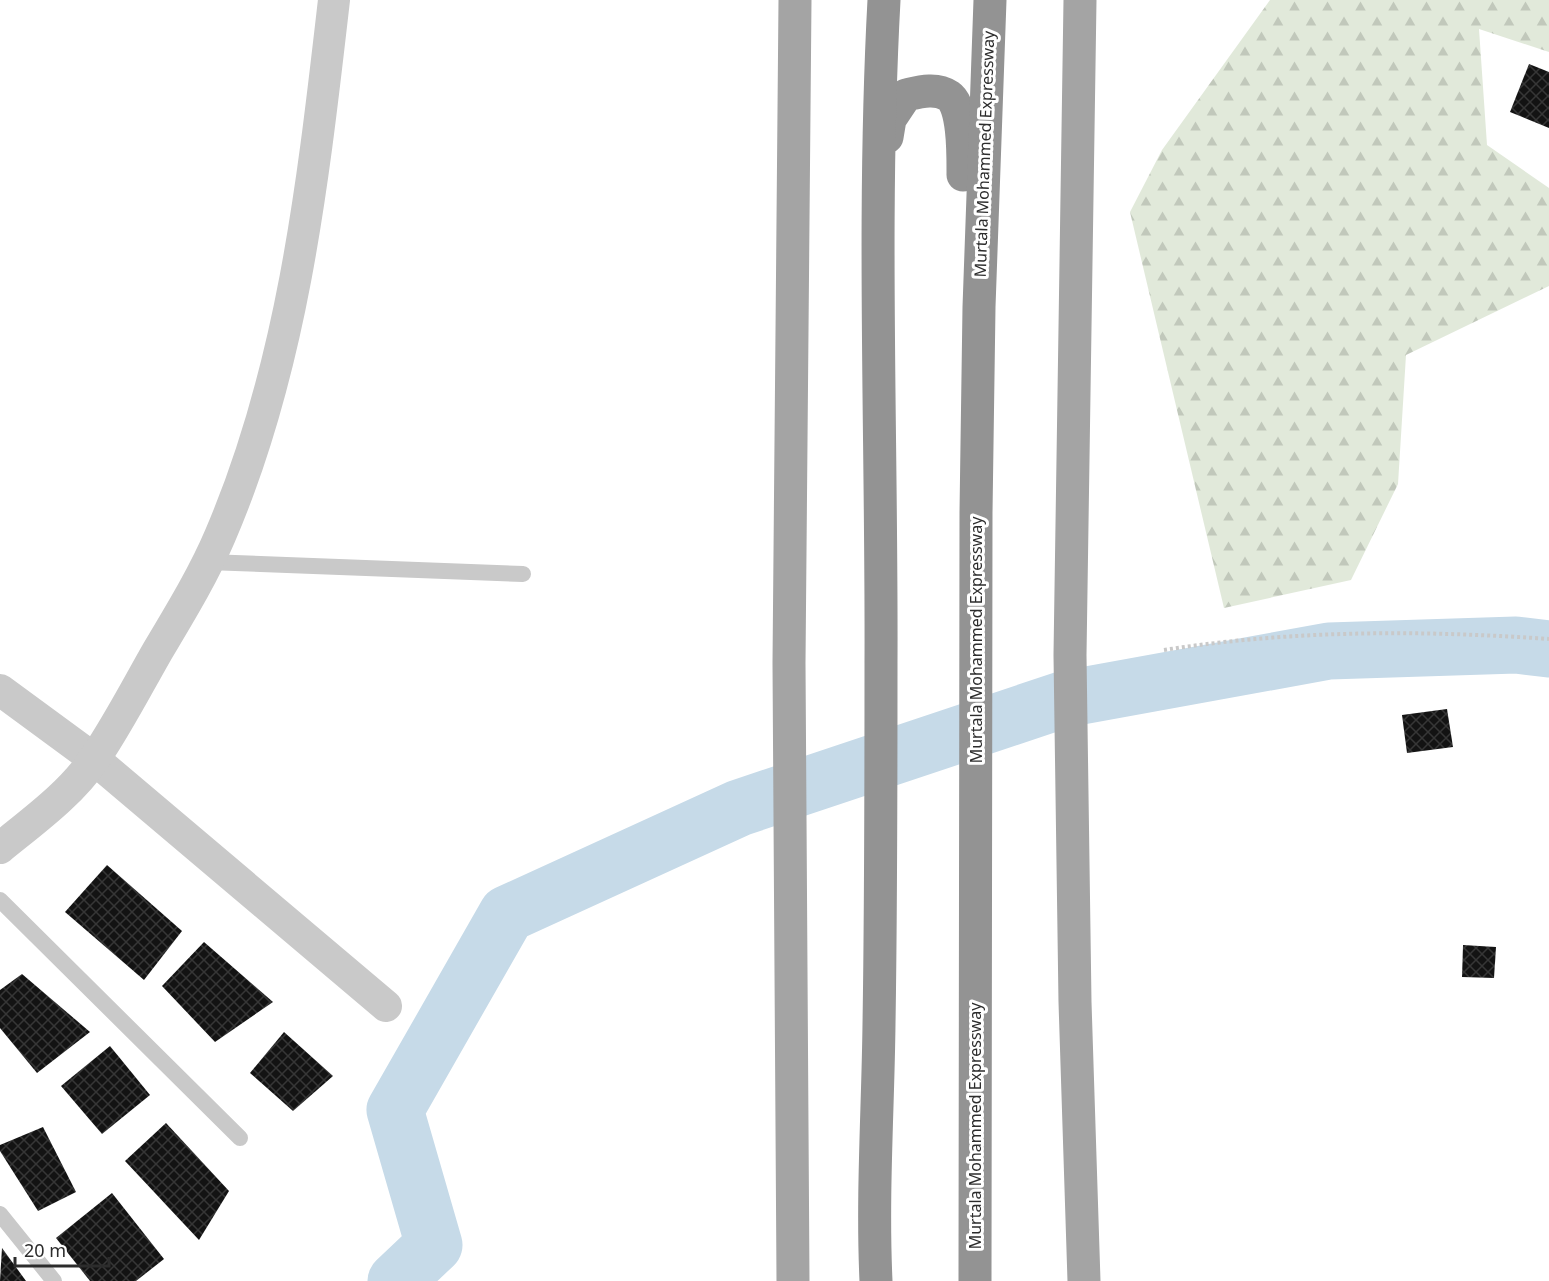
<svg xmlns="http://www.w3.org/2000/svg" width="1549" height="1281" font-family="'Noto Sans',sans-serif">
<defs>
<pattern id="forest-firs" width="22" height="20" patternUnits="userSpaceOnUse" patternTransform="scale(1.5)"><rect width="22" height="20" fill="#e1e9da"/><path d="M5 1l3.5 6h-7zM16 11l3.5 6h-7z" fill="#c1c8bb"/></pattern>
<pattern id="building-cross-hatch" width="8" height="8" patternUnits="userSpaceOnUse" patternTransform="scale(1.5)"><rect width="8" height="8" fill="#131313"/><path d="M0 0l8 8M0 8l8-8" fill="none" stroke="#363636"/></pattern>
</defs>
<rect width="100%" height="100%" fill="#fff"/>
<path fill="url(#forest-firs)" d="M1270 0H1549V52L1479 29 1487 145 1549 188V286L1406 355 1398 484 1351 580 1224 608 1130 212 1162 150Z"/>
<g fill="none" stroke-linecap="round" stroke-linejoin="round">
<path stroke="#c6dae8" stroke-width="57" d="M396 1281 434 1245 395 1110 507 914 739 808 1065 699 1329 651 1516 645 1549 649"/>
</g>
<g fill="url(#building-cross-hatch)">
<path d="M1529 64 1549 72V128L1510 112Z"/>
<path d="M1447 709 1453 747 1407 753 1402 715Z"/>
<path d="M107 865 182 931 144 980 65 912Z"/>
<path d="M204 942 273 1002 215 1042 162 986Z"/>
<path d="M1463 945 1496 947 1494 978 1462 977Z"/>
<path d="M22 974 90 1032 37 1073 0 1028V990Z"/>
<path d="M284 1032 333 1076 293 1111 250 1073Z"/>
<path d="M110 1046 150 1095 102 1134 61 1086Z"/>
<path d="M166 1123 229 1191 199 1240 125 1161Z"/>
<path d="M43 1127 76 1192 38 1211 0 1151V1145Z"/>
<path d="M112 1193 164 1259 136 1281H90L56 1238Z"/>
<path d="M2 1248 26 1281H0Z"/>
</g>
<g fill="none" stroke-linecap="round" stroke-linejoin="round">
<path stroke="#c9c9c9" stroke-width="4" stroke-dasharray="3 3" stroke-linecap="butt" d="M1164 650C1292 630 1421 630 1549 639"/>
<g stroke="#c9c9c9" stroke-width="16">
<path d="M207 562 523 574"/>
<path d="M0 900 240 1138"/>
<path d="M0 1214 54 1281"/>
</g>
<g stroke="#c9c9c9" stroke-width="32">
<path d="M0 690 94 759 386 1006"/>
<path d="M0 848C33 821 71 794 95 758 118 724 137 687 157 652 179 615 203 576 220 536 293 366 313 182 334 0"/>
</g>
<g stroke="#a4a4a4" stroke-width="33">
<path d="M1080 0 1070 655 1075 1002 1084 1281"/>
<path d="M793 1281 789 663 795 0"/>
</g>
<g stroke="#939393" stroke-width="33">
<path d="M887 137 890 119 906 95C919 92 936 87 949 96 964 106 963 157 963 175"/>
<path d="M876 1281C872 1195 878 1109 879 1024 881 903 881 783 881 663 882 442 872 221 884 0"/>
<path d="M975 1281 976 513 979 307 990 0"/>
</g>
</g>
<g text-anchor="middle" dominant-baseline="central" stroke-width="6" stroke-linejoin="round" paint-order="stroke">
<g font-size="16" fill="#2c2c2c" stroke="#fff">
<text transform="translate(984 154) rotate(-88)">Murtala Mohammed Expressway</text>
<text transform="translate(976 640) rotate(-90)">Murtala Mohammed Expressway</text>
<text transform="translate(975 1126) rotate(-90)">Murtala Mohammed Expressway</text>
</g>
</g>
<path d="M15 1257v9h94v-9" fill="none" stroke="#2c2c2c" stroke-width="3"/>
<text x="24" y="1257" font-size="18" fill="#2c2c2c" stroke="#ffffff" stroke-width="4.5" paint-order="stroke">20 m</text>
</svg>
